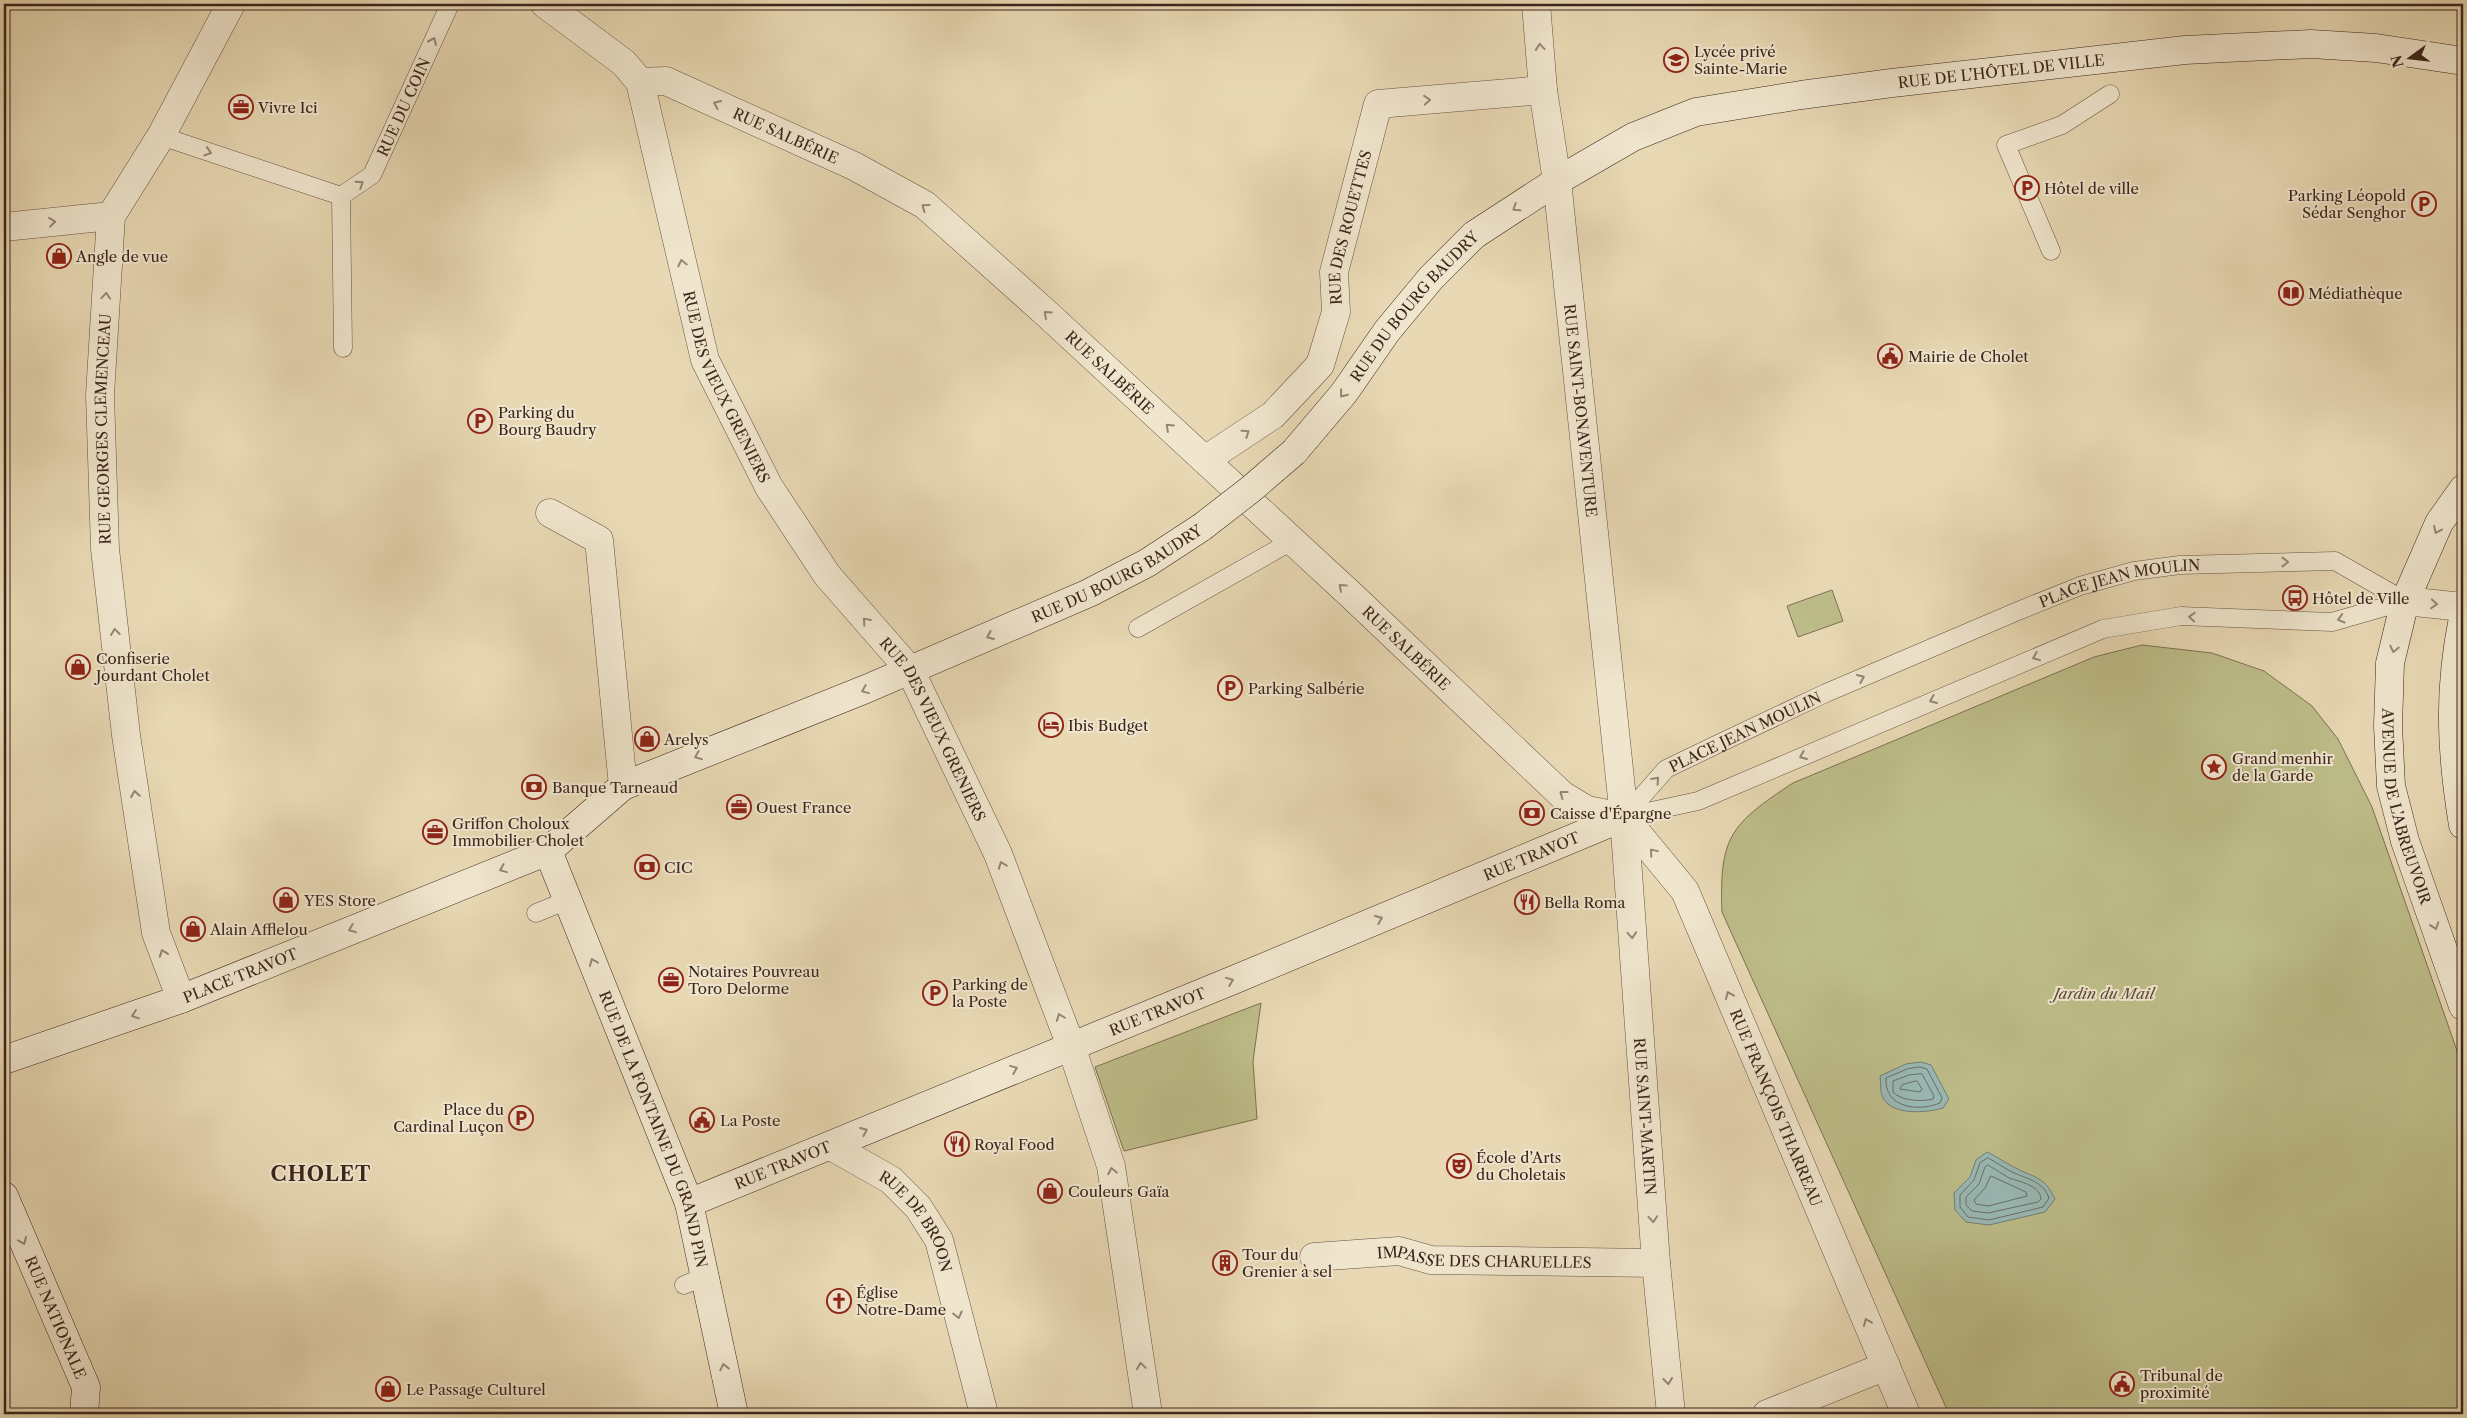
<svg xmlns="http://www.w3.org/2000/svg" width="2467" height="1418" font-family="'Libre Caslon Text',serif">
<rect width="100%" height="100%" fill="#e8d9b4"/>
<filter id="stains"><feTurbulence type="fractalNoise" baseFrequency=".004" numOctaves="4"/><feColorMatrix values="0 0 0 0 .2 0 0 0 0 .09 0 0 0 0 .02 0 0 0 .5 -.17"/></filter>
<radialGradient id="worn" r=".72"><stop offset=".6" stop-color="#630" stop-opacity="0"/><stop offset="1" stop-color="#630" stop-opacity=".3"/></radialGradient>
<g fill="#bdbd89" stroke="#7c7152">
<path d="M1832 590 1843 621 1798 637 1787 606Z"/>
<path d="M2142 645 2212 653 2264 671 2312 706 2338 739 2372 807 2463 1068V1414H1949L1722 912C1719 836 1731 824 1793 783L2094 657Z"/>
<path d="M1261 1003 1253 1061 1257 1119 1124 1151 1095 1067Z"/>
</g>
<g fill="#99b9b5" stroke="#747e78">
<path d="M1921 1062 1931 1065 1949 1099 1943 1108C1926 1113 1890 1116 1882 1096 1880 1090 1881 1082 1880 1076L1906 1064Z"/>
<path d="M1987 1152C1996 1156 2004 1162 2012 1166 2033 1178 2044 1175 2055 1199L2045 1212 1989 1225 1966 1222 1955 1210 1954 1193 1970 1177 1976 1160Z"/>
</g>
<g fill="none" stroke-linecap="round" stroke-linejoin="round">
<g stroke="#6a6f68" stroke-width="1">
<path d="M1920 1067 1927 1069 1942 1098 1940 1103C1918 1112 1884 1108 1886 1078L1907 1069Z"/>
<path d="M1922 1074 1934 1096 1933 1099C1922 1102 1901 1101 1893 1092V1081L1909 1075Z"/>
<path d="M1917 1081 1922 1089 1920 1092 1900 1089 1902 1085Z"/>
<path d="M1988 1158C1996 1162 2004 1168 2012 1172 2027 1179 2043 1181 2049 1198L2043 1207 1989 1220 1968 1217 1960 1207V1195L1974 1180 1980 1163Z"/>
<path d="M1988 1165C1995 1169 2002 1174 2009 1178 2020 1182 2040 1185 2041 1199L2038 1202 1988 1213 1972 1211 1966 1205V1197L1979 1184 1985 1167Z"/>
<path d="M1991 1176 2026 1192 2027 1196 1988 1206 1976 1204 1974 1200 1985 1188Z"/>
</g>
<defs>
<g id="lane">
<path id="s1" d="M161 136 341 196 372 175 450 4"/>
<path d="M341 196 343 348"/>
<path d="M2051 251 2006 145 2062 125 2110 94"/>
<path d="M1138 628 1292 541"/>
<path id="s2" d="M1624 817 1666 769 1722 742 1826 693 2018 611 2080 586 2134 571 2180 565 2335 561 2405 601"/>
<path d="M1624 817 1698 801 2103 629 2181 616 2332 622 2405 601"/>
<path d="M536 913 568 900"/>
<path d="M684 1285 706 1276"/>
</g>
<g id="street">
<path id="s3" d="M545 4 624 63 640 82 666 81 854 166 925 205 1047 314 1351 595 1562 795 1587 810 1624 817"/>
<path id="s4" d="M1536 4 1543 90 1557 181 1624 817 1656 1263 1671 1414"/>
<path id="s5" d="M640 82 705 360 769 487 827 575 910 670 998 854 1071 1046 1111 1166 1148 1414"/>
<path d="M4 227 111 216"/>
<path id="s6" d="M1205 460 1273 415 1320 365 1336 312 1334 272 1378 104 1543 90"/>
<path d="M550 513 599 540 623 786"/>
<path d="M2405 601 2463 607"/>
<path id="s7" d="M1624 817 1685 891 1906 1414"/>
<path id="s8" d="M181 999 156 933 126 735 105 549 100 395 111 216 161 136 231 4"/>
<path id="s9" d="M831 1146 891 1180 918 1207 939 1240 984 1414"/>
<path id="s10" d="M1314 1257 1399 1251 1431 1260 1656 1263"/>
<path d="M1767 1414 1886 1366"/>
</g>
<g id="secondary">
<path id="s11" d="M1294 452 1344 393 1387 331 1431 278 1474 235 1557 181 1633 137 1696 112 1801 95 1892 83 2185 50 2311 44 2376 48 2463 61"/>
<path id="s12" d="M2463 489 2439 523 2405 601 2390 663 2388 726 2391 786 2405 841 2463 1006"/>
<path d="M2463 618C2448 692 2451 752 2463 825"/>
<path id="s13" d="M548 851 689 1203 734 1414"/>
<path id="s14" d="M4 1060 181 999 548 851 623 786 866 689 1089 593 1147 563 1202 527"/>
<path id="s15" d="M4 1196 86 1387 84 1414"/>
<path id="s16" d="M689 1203 1231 981 1624 817"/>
</g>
</defs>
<use href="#lane" stroke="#675242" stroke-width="19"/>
<use href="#street" stroke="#675242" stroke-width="29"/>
<use href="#secondary" stroke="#3c251c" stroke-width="29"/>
<use href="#lane" stroke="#f0e6ce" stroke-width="18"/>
<use href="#street" stroke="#f0e6ce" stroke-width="28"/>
<use href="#secondary" stroke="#f0e6ce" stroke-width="28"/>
<defs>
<path id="secondary-bridge" d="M1202 527 1251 489 1294 452"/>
</defs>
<use href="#secondary-bridge" stroke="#3c251c" stroke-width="29" stroke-linecap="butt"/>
<use href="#secondary-bridge" stroke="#f0e6ce" stroke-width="28"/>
</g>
<defs><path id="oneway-chevron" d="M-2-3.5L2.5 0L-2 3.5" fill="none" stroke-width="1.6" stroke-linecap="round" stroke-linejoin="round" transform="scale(1.25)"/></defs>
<g stroke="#968675">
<use href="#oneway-chevron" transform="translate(433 41) rotate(-66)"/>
<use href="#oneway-chevron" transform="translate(1540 47) rotate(-95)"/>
<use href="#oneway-chevron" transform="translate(1427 100) rotate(-5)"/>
<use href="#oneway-chevron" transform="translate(717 104) rotate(-156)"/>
<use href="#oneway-chevron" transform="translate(208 152) rotate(18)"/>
<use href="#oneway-chevron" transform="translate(360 184) rotate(-33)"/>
<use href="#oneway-chevron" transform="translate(925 207) rotate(-144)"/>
<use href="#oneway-chevron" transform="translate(1516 208) rotate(147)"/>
<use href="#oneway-chevron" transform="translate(52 222) rotate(-6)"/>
<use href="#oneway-chevron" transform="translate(682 263) rotate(-103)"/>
<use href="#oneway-chevron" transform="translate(106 296) rotate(-86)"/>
<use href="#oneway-chevron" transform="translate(1047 314) rotate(-138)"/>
<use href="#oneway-chevron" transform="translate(1343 394) rotate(128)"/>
<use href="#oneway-chevron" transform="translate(1169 427) rotate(-137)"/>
<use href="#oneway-chevron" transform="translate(1246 433) rotate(-34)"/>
<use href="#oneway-chevron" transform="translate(2437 530) rotate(115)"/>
<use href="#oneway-chevron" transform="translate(2285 562)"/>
<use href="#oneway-chevron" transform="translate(1342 587) rotate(-138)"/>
<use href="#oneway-chevron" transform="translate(2434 604) rotate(5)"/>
<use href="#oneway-chevron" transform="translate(2192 617) rotate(-177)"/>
<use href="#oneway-chevron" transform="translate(2341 619) rotate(164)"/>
<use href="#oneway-chevron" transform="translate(866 621) rotate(-131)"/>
<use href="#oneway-chevron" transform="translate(115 632) rotate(-97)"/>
<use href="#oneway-chevron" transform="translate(990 636) rotate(157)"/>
<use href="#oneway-chevron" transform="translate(2394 649) rotate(103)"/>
<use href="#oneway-chevron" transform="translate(2036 657) rotate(158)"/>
<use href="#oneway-chevron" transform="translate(1861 678) rotate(-23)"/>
<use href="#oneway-chevron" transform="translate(865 690) rotate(158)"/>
<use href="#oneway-chevron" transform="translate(1933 700) rotate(157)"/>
<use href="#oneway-chevron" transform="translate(698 756) rotate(158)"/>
<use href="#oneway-chevron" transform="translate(1803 756) rotate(157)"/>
<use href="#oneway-chevron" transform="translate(1656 780) rotate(-48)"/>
<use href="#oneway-chevron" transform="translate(135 794) rotate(-99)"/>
<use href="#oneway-chevron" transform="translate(1563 794) rotate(-143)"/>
<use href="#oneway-chevron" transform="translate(1653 852) rotate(-130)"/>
<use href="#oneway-chevron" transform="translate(1002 865) rotate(-111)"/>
<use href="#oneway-chevron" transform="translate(503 869) rotate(158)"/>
<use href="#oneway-chevron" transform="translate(1379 919) rotate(-23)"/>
<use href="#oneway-chevron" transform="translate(2435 926) rotate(71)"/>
<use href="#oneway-chevron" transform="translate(352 929) rotate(158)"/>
<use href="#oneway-chevron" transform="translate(1632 935) rotate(86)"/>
<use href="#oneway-chevron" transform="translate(163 953) rotate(-110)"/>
<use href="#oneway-chevron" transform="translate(593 962) rotate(-112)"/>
<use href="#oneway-chevron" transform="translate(1230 981) rotate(-22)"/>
<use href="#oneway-chevron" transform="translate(1729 995) rotate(-113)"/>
<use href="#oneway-chevron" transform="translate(135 1015) rotate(161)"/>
<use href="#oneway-chevron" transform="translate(1060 1017) rotate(-111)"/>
<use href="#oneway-chevron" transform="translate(1014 1069) rotate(-22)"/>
<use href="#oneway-chevron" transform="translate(864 1131) rotate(-23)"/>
<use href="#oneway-chevron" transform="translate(1112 1171) rotate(-101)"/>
<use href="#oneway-chevron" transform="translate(1653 1219) rotate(86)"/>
<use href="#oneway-chevron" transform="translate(23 1241) rotate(67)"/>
<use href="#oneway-chevron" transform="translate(958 1315) rotate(76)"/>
<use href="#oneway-chevron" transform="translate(1867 1322) rotate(-113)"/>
<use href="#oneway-chevron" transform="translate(1141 1366) rotate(-98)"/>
<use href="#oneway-chevron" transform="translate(724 1367) rotate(-102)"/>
<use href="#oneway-chevron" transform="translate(1668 1381) rotate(84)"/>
</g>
<defs>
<symbol id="school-ring" viewBox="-11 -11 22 22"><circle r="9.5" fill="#f0e6ce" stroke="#8f2418" stroke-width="1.5"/><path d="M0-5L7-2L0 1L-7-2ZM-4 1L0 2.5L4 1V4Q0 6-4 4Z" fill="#8f2418"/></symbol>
<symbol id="office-ring" viewBox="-11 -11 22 22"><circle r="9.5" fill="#f0e6ce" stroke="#8f2418" stroke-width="1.5"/><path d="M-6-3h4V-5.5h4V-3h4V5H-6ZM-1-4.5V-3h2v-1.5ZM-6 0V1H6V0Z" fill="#8f2418"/></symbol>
<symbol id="parking-ring" viewBox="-11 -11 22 22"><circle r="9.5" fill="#f0e6ce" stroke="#8f2418" stroke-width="1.5"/><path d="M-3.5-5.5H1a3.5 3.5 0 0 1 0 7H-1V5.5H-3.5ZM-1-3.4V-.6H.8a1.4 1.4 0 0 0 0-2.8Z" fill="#8f2418"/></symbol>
<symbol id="shop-ring" viewBox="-11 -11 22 22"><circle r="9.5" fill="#f0e6ce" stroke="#8f2418" stroke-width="1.5"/><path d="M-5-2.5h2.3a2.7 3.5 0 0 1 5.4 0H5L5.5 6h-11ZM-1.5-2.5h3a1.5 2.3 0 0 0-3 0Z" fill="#8f2418"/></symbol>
<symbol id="library-ring" viewBox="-11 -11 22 22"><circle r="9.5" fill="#f0e6ce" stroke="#8f2418" stroke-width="1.5"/><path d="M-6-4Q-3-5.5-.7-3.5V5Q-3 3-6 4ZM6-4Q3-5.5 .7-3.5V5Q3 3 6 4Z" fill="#8f2418"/></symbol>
<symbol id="civic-ring" viewBox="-11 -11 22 22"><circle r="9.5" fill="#f0e6ce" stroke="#8f2418" stroke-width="1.5"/><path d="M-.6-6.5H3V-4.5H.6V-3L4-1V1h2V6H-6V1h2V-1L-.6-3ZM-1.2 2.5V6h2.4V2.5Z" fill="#8f2418"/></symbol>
<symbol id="bus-ring" viewBox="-11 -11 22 22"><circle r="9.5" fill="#f0e6ce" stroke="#8f2418" stroke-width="1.5"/><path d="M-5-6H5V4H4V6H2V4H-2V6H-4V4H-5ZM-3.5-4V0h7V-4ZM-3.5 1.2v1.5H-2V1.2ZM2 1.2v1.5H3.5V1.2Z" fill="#8f2418"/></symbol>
<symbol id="hotel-ring" viewBox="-11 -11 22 22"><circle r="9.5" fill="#f0e6ce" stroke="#8f2418" stroke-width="1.5"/><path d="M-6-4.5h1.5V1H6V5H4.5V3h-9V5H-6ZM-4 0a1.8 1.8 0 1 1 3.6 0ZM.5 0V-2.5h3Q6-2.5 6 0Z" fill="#8f2418"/></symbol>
<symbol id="sight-ring" viewBox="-11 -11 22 22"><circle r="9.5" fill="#f0e6ce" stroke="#8f2418" stroke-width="1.5"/><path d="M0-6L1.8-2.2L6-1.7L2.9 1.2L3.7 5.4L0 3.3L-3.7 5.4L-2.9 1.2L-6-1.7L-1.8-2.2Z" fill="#8f2418"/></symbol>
<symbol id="bank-ring" viewBox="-11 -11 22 22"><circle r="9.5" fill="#f0e6ce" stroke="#8f2418" stroke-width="1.5"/><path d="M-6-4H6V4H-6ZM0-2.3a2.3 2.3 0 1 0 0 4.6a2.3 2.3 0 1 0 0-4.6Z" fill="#8f2418"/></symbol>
<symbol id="restaurant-ring" viewBox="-11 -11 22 22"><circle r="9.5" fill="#f0e6ce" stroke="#8f2418" stroke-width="1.5"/><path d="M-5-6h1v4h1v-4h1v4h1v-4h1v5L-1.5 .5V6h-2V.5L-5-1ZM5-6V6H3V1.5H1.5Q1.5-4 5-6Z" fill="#8f2418"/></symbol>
<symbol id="theatre-ring" viewBox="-11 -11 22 22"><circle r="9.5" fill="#f0e6ce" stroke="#8f2418" stroke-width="1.5"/><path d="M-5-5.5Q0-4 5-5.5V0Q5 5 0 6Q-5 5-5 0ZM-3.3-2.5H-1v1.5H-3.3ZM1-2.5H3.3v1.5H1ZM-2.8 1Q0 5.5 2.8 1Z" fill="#8f2418"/></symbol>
<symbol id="building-ring" viewBox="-11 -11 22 22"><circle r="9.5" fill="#f0e6ce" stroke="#8f2418" stroke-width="1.5"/><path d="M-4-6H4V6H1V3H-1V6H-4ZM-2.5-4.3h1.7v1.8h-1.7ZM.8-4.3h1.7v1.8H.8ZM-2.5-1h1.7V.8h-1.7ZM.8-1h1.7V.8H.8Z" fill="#8f2418"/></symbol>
<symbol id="church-ring" viewBox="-11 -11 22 22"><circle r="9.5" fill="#f0e6ce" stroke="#8f2418" stroke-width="1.5"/><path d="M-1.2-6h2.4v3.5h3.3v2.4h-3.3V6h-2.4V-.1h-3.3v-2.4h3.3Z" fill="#8f2418"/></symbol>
</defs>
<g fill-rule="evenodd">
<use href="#school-ring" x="1662" y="46" width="28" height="28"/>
<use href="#office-ring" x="227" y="93" width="28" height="28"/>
<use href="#parking-ring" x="2013" y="174" width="28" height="28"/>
<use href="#parking-ring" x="2410" y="190" width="28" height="28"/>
<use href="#shop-ring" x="45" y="242" width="28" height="28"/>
<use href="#library-ring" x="2277" y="279" width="28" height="28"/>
<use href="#civic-ring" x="1876" y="342" width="28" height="28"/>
<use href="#parking-ring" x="466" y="407" width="28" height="28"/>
<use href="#bus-ring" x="2281" y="584" width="28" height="28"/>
<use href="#shop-ring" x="64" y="653" width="28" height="28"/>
<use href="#parking-ring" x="1216" y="674" width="28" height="28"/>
<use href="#hotel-ring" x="1037" y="711" width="28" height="28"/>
<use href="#shop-ring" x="633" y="725" width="28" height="28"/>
<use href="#sight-ring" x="2200" y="753" width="28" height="28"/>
<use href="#bank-ring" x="520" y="773" width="28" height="28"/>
<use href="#office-ring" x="725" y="793" width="28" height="28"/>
<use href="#bank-ring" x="1518" y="799" width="28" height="28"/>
<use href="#office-ring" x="421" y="818" width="28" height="28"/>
<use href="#bank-ring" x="633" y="853" width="28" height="28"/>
<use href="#shop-ring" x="272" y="886" width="28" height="28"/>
<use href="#restaurant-ring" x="1513" y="888" width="28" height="28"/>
<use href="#shop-ring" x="179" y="915" width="28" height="28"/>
<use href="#office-ring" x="657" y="966" width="28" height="28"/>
<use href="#parking-ring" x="921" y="979" width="28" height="28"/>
<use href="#parking-ring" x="507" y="1104" width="28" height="28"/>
<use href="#civic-ring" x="688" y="1106" width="28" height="28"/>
<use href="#restaurant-ring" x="943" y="1130" width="28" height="28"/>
<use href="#theatre-ring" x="1445" y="1152" width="28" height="28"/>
<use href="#shop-ring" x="1036" y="1177" width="28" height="28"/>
<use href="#building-ring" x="1211" y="1249" width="28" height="28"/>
<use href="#church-ring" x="825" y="1287" width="28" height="28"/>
<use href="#civic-ring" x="2108" y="1370" width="28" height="28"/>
<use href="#shop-ring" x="374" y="1375" width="28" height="28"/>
</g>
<g text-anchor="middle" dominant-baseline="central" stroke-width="4" stroke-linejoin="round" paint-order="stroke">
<g font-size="15" fill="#3c251c" stroke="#f0e6ce" text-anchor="start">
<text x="1694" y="51">Lycée privé<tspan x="1694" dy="17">Sainte-Marie</tspan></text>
<text x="258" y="107">Vivre Ici</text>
<text x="2044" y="188">Hôtel de ville</text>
<text x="2406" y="195" text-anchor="end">Parking Léopold<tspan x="2406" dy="17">Sédar Senghor</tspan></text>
<text x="76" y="256">Angle de vue</text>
<text x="2308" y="293">Médiathèque</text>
<text x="1908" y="356">Mairie de Cholet</text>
<text x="498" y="412">Parking du<tspan x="498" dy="17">Bourg Baudry</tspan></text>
<text x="2312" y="598">Hôtel de Ville</text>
<text x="96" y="658">Confiserie<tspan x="96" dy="17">Jourdant Cholet</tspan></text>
<text x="1248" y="688">Parking Salbérie</text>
<text x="1068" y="725">Ibis Budget</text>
<text x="664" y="739">Arelys</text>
<text x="2232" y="758">Grand menhir<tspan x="2232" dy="17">de la Garde</tspan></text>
<text x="552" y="787">Banque Tarneaud</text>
<text x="756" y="807">Ouest France</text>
<text x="1550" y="813">Caisse d'Épargne</text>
<text x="452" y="823">Griffon Choloux<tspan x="452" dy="17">Immobilier Cholet</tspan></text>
<text x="664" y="867">CIC</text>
<text x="304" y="900">YES Store</text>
<text x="1544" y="902">Bella Roma</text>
<text x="210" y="929">Alain Afflelou</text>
<text x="688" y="971">Notaires Pouvreau<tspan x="688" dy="17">Toro Delorme</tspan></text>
<text x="952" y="984">Parking de<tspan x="952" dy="17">la Poste</tspan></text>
<text x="504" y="1109" text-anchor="end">Place du<tspan x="504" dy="17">Cardinal Luçon</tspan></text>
<text x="720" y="1120">La Poste</text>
<text x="974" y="1144">Royal Food</text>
<text x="1476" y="1157">École d’Arts<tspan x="1476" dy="17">du Choletais</tspan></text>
<text x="1068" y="1191">Couleurs Gaïa</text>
<text x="1242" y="1254">Tour du<tspan x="1242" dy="17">Grenier à sel</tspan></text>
<text x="856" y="1292">Église<tspan x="856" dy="17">Notre-Dame</tspan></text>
<text x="2140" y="1375">Tribunal de<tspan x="2140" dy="17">proximité</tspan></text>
<text x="406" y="1389">Le Passage Culturel</text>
</g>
<g font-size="15" fill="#3c251c" stroke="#f0e6ce">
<text stroke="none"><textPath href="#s11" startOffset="845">RUE DE L’HÔTEL DE VILLE</textPath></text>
<text stroke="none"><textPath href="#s1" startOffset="302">RUE DU COIN</textPath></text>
<text stroke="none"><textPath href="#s3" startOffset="281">RUE SALBÉRIE</textPath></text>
<text stroke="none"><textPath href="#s6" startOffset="292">RUE DES ROUETTES</textPath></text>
<text stroke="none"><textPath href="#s11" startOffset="189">RUE DU BOURG BAUDRY</textPath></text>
<text stroke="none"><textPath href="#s3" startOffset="686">RUE SALBÉRIE</textPath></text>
<text stroke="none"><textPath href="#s5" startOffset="318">RUE DES VIEUX GRENIERS</textPath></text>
<text stroke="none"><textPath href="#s4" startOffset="409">RUE SAINT-BONAVENTURE</textPath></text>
<text stroke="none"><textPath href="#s8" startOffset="578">RUE GEORGES CLEMENCEAU</textPath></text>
<text stroke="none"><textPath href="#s14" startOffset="1220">RUE DU BOURG BAUDRY</textPath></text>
<text stroke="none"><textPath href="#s2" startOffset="556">PLACE JEAN MOULIN</textPath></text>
<text stroke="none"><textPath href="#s3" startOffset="1091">RUE SALBÉRIE</textPath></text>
<text stroke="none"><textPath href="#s5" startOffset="722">RUE DES VIEUX GRENIERS</textPath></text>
<text stroke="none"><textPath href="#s2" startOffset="151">PLACE JEAN MOULIN</textPath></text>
<text stroke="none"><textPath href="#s12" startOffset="336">AVENUE DE L’ABREUVOIR</textPath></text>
<text stroke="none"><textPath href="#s16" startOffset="911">RUE TRAVOT</textPath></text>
<text stroke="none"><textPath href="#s14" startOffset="251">PLACE TRAVOT</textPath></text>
<text stroke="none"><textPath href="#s16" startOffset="506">RUE TRAVOT</textPath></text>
<text stroke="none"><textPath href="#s7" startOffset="331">RUE FRANÇOIS THARREAU</textPath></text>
<text stroke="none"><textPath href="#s4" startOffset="1118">RUE SAINT-MARTIN</textPath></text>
<text stroke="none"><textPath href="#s13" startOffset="298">RUE DE LA FONTAINE DU GRAND PIN</textPath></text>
<text stroke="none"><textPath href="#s16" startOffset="101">RUE TRAVOT</textPath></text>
<text stroke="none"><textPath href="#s9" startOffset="118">RUE DE BROON</textPath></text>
<text stroke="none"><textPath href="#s10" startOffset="171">IMPASSE DES CHARUELLES</textPath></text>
<text stroke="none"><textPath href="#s15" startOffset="132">RUE NATIONALE</textPath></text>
</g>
<g font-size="15" font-style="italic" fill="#5c4b37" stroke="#f0e6ce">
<text x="2104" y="993">Jardin du Mail</text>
</g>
<g font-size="20" font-weight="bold" letter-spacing="1" fill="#3c251c" stroke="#f0e6ce">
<text x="321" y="1174">CHOLET</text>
</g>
</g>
<rect width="2467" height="1418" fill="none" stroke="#e8d9b4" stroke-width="20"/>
<rect x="5" y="5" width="2457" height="1408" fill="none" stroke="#3c251c" stroke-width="2.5"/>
<rect x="10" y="10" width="2447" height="1398" fill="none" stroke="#3c251c"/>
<g transform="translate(2410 58) rotate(255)" stroke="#f0e6ce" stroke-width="4" paint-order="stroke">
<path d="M0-4L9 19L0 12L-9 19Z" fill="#3c251c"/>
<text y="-8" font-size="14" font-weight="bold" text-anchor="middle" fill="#3c251c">N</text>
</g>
<rect width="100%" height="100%" filter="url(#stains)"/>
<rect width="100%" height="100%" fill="url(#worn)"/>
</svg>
